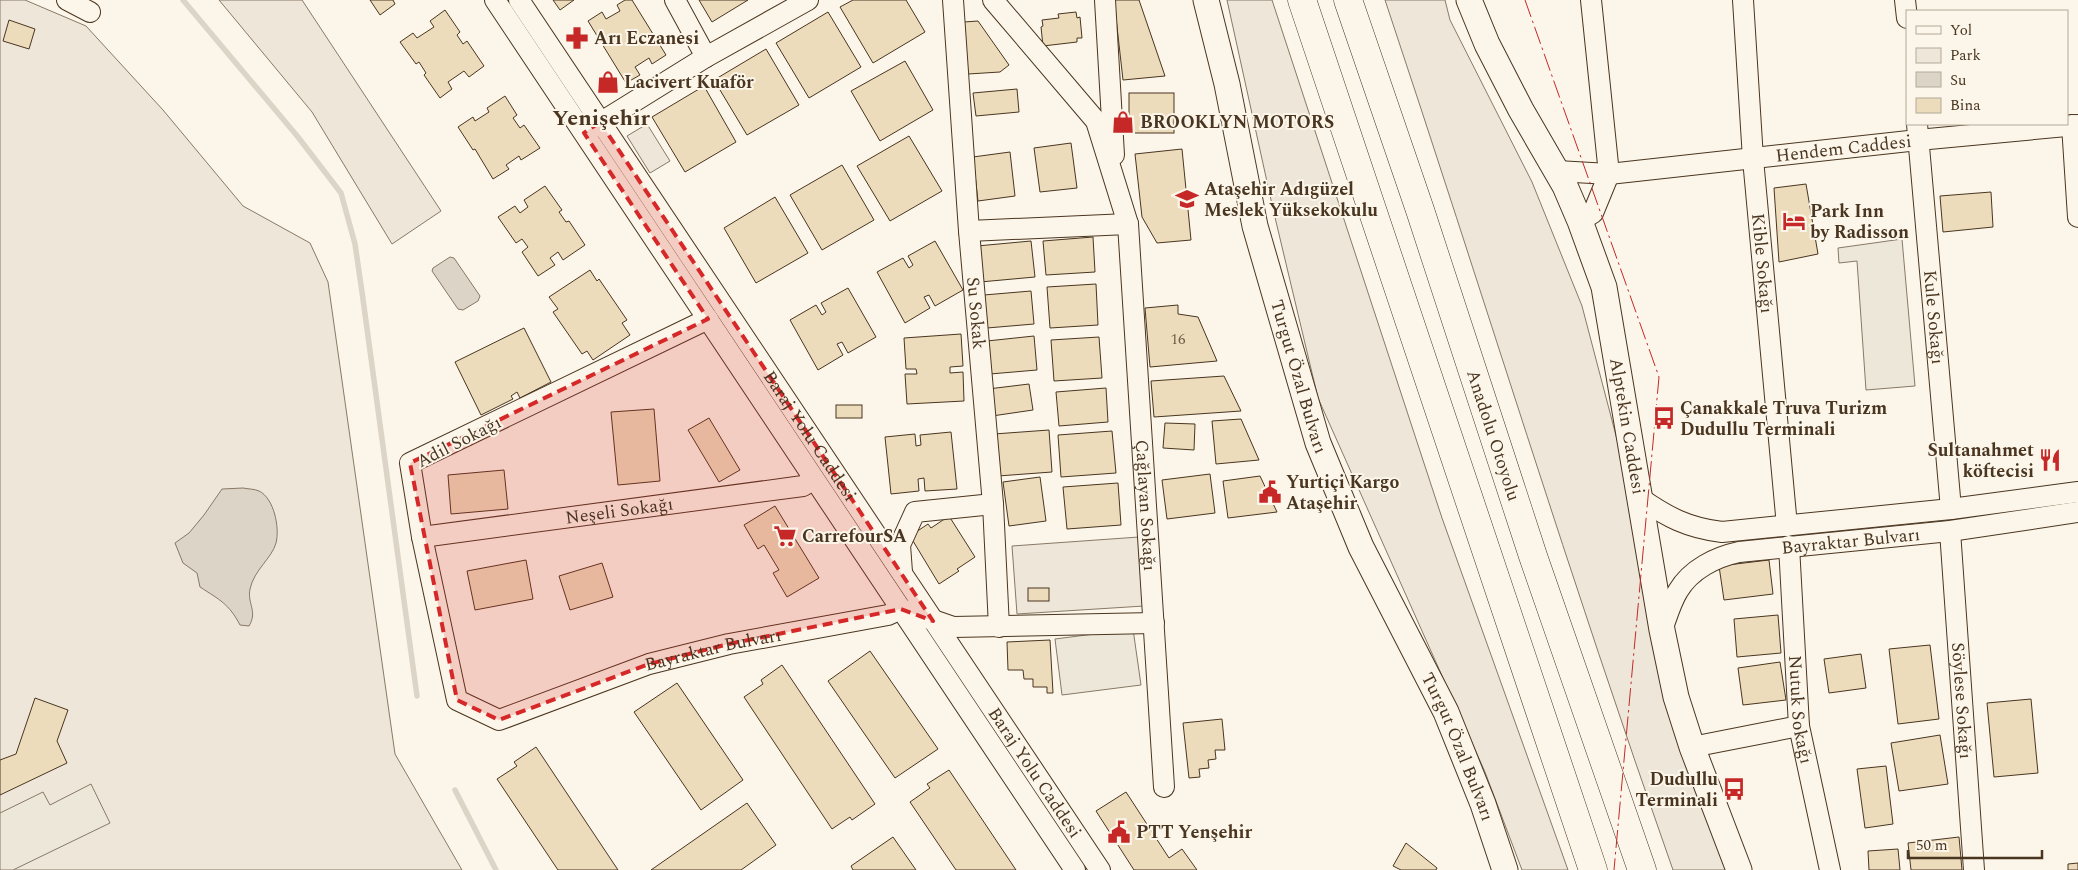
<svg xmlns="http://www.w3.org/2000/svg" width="2078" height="870" font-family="Spectral,serif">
<rect width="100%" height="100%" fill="#fbf6e9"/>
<g fill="#ede6d9" stroke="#887966">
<path d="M0 0H25L86 26 163 110 243 206 310 243 328 282 395 754 462 870H0Z"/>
<path d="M219 0H302L441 211 392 244 312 112Z"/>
<path d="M1227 0H1272L1442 518 1568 870H1522L1485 772 1318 398 1273 209Z"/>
<path d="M1385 0H1445L1450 20 1532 182 1582 306 1730 870H1673C1571 582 1482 290 1385 0Z"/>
<path d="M647 124 670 161 650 173 627 136Z"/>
<path d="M1139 537 1144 606 1017 614 1012 546Z"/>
</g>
<g fill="#ede7d9" stroke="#887966">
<path d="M1902 239 1915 386 1866 390 1857 261 1839 263 1838 248Z"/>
<path d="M1133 629 1141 685 1062 695 1055 639Z"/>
<path d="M91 784 110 823 13 870H0V813L43 792 50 805Z"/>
</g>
<g fill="#dcd4c6" stroke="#887966">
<path d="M450 257 454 258 480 296 478 301 463 310 458 309 432 271 433 268Z"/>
<path d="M243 488C248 489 255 489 259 491 274 498 280 528 276 543 272 558 254 570 250 589 247 604 258 611 249 626L240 625C229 604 220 600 200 587L197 573 183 563 175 543 189 533 204 515 222 489Z"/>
</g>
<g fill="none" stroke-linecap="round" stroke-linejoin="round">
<g stroke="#dcd4c6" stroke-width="5.5">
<path d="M183 0 298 137 341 193 355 244 362 292 417 696"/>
<path d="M455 790 496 870"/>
</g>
</g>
<g fill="#ecdcbc" stroke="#4a3520">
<path d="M370 0H393L395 4 380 15Z"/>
<path d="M553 0H574L560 10Z"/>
<path d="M625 0H632L666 55 652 64 649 58 635 67 640 75 626 83 588 21 602 12 606 19 620 11 617 5Z"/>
<path d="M699 0H748L712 22Z"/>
<path d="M853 0H906L925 32 873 63 840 7Z"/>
<path d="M1114 0H1139L1165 76 1123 80Z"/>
<path d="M445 10 460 32 457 35 463 44 467 41 484 66 469 77 464 71 448 82 452 89 440 98 424 75 426 73 419 62 416 64 400 42 413 33 417 38 434 27 430 21Z"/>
<path d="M828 12 861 67 809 98 776 43Z"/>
<path d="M1076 12 1077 18 1080 17 1082 38H1077V42L1043 46 1041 27 1043 26 1042 20 1059 18 1058 14Z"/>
<path d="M9 20 35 29 29 49 3 41Z"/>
<path d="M978 21 1009 65 1000 72 968 74 964 22Z"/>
<path d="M766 49 799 105 747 135 714 80Z"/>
<path d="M905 61 933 110 880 141 851 91Z"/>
<path d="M704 86 736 142 685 172 652 117Z"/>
<path d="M1017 89 1019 112 976 116 973 93Z"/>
<rect x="1129" y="93" width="45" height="40"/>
<path d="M505 96 517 115 513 118 520 128 524 125 540 148 521 160 519 156 506 165 509 169 493 179 475 149 473 150 458 127 473 117 475 121 489 112 487 108Z"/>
<path d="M909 136 942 191 890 221 857 166Z"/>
<path d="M1071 143 1077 188 1040 192 1034 148Z"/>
<path d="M1182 149 1191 240 1157 243 1142 217 1135 154Z"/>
<path d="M1010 152 1015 196 978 201 973 157Z"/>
<path d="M842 165 874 220 822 250 790 195Z"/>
<path d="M1806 184 1818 254 1779 262 1774 188Z"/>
<path d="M545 186 562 210 559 212 566 222 569 221 585 245 563 260 558 252 550 258 555 265 538 276 522 252 528 247 522 239 516 243 498 217 515 206 520 213 528 207 524 200Z"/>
<path d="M1991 192 1993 227 1943 232 1940 196Z"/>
<path d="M775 197 808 253 756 283 724 228Z"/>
<path d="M1093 237 1095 272 1046 275 1043 241Z"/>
<path d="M935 241 963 290 935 306 929 295 924 297 930 308 905 323 877 272 903 258 909 268 913 265 908 256Z"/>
<path d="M1031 241 1035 277 980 282 977 246Z"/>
<path d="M590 270 597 281 599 279 627 320 622 323 630 335 593 360 587 351 582 354 553 312 558 309 549 297Z"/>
<path d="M1096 284 1098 325 1050 328 1047 287Z"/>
<path d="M848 288 876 337 848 353 842 342 837 344 843 355 818 370 790 320 816 305 822 315 826 312 821 303Z"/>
<path d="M1031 291 1034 324 987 328 984 295Z"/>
<path d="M1178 305V314L1198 317 1217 361 1150 367 1145 308Z"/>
<path d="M524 328 551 382 520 398 517 392 511 396 513 399 481 415 455 362Z"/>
<path d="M961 334 963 366 950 367V373L963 372 964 401 907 404 905 374H917L916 369H906L904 338Z"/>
<path d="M1034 336 1037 370 990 374 987 341Z"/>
<path d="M1099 337 1102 378 1054 381 1051 340Z"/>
<path d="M1224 376 1241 411 1154 417 1151 381Z"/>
<path d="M1029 384 1033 410 992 416 988 389Z"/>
<path d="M1106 388 1108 422 1059 426 1056 392Z"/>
<rect x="836" y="405" width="26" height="13"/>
<path d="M654 409 660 481 618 485 611 412Z"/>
<path d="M709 418 740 470 719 482 688 430Z"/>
<path d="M1241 419 1259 460 1216 464 1212 421Z"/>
<path d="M1165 423 1195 424 1194 450 1163 448Z"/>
<path d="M1049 430 1052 472 998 476 994 434Z"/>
<path d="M1112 431 1116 473 1061 477 1058 435Z"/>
<path d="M951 432 957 489 925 491 924 478 918 479 919 491 891 494 885 437 915 434 916 446 921 445 920 435Z"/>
<path d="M504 470 508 509 451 514 448 475Z"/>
<path d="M1210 474 1215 513 1167 519 1162 480Z"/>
<path d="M1260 476 1277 512 1228 518 1223 481Z"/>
<path d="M1040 477 1046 521 1009 526 1003 482Z"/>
<path d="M1118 483 1121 525 1067 529 1063 487Z"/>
<path d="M775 506 819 578 787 597 773 573 779 570 764 545 758 549 744 525Z"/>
<path d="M949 516 975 557 957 569 959 571 939 584 910 536 928 524 931 528Z"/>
<path d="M526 560 533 599 475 610 467 571Z"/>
<path d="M1769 560 1773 594 1724 600 1719 566Z"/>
<path d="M602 563 613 597 570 610 559 576Z"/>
<rect x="1028" y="588" width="21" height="13"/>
<path d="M1778 615 1781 653 1737 657 1734 619Z"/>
<path d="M1050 640 1053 693H1047V687H1033V679H1024L1023 670H1008L1007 642Z"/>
<path d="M1930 645 1939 719 1898 724 1889 649Z"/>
<path d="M870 651 938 749 895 778 828 681Z"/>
<path d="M1861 654 1866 688 1829 693 1824 659Z"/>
<path d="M1780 662 1786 700 1743 705 1738 668Z"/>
<path d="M782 665 875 804 852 820 850 817 832 829 744 697 763 684 761 680Z"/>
<path d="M677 683 743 780 701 810 634 712Z"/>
<path d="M35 698 68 710 57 741 67 763 0 795V760L16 754Z"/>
<path d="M2031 699 2038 773 1994 777 1987 703Z"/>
<path d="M1222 719 1225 750H1215L1216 759 1208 760 1209 768 1199 769 1200 777 1189 778 1183 723Z"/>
<path d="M1940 735 1948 784 1899 791 1891 743Z"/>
<path d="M536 747 618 870H558L497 779 517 766 514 762Z"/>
<path d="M1886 766 1893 824 1865 828 1857 769Z"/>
<path d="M949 770 1016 870H956L910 802 930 788 927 784Z"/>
<path d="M1126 792 1169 858 1182 849 1197 870H1134L1096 811Z"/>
<path d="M747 803 776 845 741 870H651Z"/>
<path d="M893 837 916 870H853L851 866Z"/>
<path d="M1959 837 1962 870H1911L1908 843Z"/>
<path d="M1406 843 1437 868 1436 870H1401L1393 866Z"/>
<path d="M1898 849 1900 870H1869L1868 851Z"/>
<path d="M2078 863V870H2068V864Z"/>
</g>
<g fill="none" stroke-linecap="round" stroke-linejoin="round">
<defs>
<g id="minor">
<path d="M67 0 90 12"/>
<path d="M495 0 1075 870"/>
<path id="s1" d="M519 0 1100 870"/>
<path d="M675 0 706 57"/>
<path id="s2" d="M953 0 969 231 993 504 999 627"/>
<path d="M993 0 1096 121 1128 224"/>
<path d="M1105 0 1114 155"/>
<path id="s3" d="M1743 0 1753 159 1787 526"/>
<path d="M1905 0 1907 18"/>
<path id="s4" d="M1917 124 1951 509"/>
<path d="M2072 125 2078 217"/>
<path d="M590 129 706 57 808 0"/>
<path id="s5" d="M1557 171 1609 174 1918 140 2078 125"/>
<path d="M1580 221 1593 213 1609 174 1591 0"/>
<path id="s6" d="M969 231 1128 224 1164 787"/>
<path id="s7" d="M708 319 410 463 422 537 457 700 499 720 649 664 729 644 888 615 901 609 953 627 1154 623"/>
<path d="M1640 498C1667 517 1688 528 1722 532L1951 509 2078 492"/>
<path id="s8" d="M1950 531 1974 870"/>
<path id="s9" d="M422 537 803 486 814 479"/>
<path id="s10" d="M1789 546 1799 726 1830 870"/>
<path d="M902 572 900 545 915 512 993 504"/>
<path id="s11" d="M1662 630C1667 617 1671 602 1678 591 1691 569 1716 557 1739 552L1950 531 2078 512"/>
<path d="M1692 747 1799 726"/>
</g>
<g id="major">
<path id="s12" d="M1206 0 1227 84 1255 226 1318 443 1361 547 1446 712 1483 804 1505 870"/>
<path id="s13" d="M1469 0 1487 44 1521 110 1565 186 1580 221 1604 287 1662 630 1676 697 1692 747 1739 870"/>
</g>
<g id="highway">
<path d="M1302 0 1593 870"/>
<path id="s14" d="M1348 0 1420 210 1533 556 1642 870"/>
</g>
</defs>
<use href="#minor" stroke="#4a3520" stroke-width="22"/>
<use href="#major" stroke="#4a3520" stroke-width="27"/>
<use href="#highway" stroke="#4a3520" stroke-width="29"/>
<use href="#minor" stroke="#fbf6e9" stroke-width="20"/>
<use href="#major" stroke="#fbf6e9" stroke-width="25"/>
<use href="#highway" stroke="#fbf6e9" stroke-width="28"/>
<path stroke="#c62828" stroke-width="1" stroke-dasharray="18 4 2.5 4" stroke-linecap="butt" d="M1525 0 1659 377 1614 870"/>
</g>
<path fill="#d62828" fill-opacity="0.2" stroke="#d62828" stroke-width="4" stroke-dasharray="10 6" stroke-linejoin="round" d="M600 122 933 621 901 609 729 644 649 664 499 720 457 700 410 463 708 319 584 133Z"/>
<defs>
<symbol id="pharmacy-bare" viewBox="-9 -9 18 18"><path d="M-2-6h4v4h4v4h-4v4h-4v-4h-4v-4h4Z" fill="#c62828" stroke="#fbf6e9" stroke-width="2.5" paint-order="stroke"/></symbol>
<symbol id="shop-bare" viewBox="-9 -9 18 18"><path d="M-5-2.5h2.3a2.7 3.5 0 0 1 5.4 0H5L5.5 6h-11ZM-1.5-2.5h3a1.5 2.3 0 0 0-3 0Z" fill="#c62828" stroke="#fbf6e9" stroke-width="2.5" paint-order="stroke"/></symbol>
<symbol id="school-bare" viewBox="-9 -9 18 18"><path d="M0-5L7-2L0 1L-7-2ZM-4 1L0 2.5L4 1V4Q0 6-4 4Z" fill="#c62828" stroke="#fbf6e9" stroke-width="2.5" paint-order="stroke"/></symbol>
<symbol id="hotel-bare" viewBox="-9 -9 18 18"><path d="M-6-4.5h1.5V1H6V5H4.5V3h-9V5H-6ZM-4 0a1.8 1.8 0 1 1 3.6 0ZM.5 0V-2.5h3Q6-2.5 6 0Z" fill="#c62828" stroke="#fbf6e9" stroke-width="2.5" paint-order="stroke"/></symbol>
<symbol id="bus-bare" viewBox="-9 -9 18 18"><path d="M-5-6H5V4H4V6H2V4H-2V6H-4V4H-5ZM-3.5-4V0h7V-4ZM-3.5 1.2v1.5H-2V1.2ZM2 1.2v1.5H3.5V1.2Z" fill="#c62828" stroke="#fbf6e9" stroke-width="2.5" paint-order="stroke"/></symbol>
<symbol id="restaurant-bare" viewBox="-9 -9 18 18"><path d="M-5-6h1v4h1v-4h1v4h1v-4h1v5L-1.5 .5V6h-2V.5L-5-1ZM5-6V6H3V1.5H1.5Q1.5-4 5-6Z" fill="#c62828" stroke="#fbf6e9" stroke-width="2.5" paint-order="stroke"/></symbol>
<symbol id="civic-bare" viewBox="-9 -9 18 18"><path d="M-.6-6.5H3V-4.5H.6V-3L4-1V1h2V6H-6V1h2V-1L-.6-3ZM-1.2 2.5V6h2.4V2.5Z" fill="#c62828" stroke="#fbf6e9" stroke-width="2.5" paint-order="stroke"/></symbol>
<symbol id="supermarket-bare" viewBox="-9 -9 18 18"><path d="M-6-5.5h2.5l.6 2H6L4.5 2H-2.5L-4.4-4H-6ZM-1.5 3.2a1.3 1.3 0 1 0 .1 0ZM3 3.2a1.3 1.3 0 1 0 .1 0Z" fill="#c62828" stroke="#fbf6e9" stroke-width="2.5" paint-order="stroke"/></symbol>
</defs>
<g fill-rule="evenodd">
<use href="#pharmacy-bare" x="561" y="22" width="32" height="32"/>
<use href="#shop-bare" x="592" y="66" width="32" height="32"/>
<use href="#shop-bare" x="1107" y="106" width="32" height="32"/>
<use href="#school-bare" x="1171" y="183" width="32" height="32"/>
<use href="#hotel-bare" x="1778" y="205" width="32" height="32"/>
<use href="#bus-bare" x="1648" y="402" width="32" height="32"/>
<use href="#restaurant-bare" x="2034" y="444" width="32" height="32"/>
<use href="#civic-bare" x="1254" y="476" width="32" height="32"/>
<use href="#supermarket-bare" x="769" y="520" width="32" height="32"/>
<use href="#bus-bare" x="1718" y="773" width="32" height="32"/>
<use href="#civic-bare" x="1103" y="816" width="32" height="32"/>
</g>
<g text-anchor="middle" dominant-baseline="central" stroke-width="4" stroke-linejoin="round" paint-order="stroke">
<g font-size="15" fill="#725f47">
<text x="1178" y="339">16</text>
</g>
<g font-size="18" font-weight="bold" fill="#4a3520" stroke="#fbf6e9" text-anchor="start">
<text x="594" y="38">Arı Eczanesi</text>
<text x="624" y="82">Lacivert Kuaför</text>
<text x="1140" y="122">BROOKLYN MOTORS</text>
<text x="1204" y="189">Ataşehir Adıgüzel<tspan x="1204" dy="21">Meslek Yüksekokulu</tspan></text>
<text x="1810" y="211">Park Inn<tspan x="1810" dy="21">by Radisson</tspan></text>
<text x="1680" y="408">Çanakkale Truva Turizm<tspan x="1680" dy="21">Dudullu Terminali</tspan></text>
<text x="2034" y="450" text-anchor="end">Sultanahmet<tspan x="2034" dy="21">köftecisi</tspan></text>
<text x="1286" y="482">Yurtiçi Kargo<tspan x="1286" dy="21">Ataşehir</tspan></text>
<text x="802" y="536">CarrefourSA</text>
<text x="1718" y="779" text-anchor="end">Dudullu<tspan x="1718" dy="21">Terminali</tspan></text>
<text x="1136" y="832">PTT Yenşehir</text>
</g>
<g font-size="18" fill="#4a3520" stroke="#fbf6e9">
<text stroke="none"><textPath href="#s5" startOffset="288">Hendem Caddesi</textPath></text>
<text stroke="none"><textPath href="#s3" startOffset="264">Kible Sokağı</textPath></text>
<text stroke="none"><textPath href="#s2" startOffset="314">Su Sokak</textPath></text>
<text stroke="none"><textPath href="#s4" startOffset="194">Kule Sokağı</textPath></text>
<text stroke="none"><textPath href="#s12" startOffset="388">Turgut Özal Bulvarı</textPath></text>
<text stroke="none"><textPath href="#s13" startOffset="459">Alptekin Caddesi</textPath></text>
<text stroke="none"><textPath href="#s1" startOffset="524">Baraj Yolu Caddesi</textPath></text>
<text stroke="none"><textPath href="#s14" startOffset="459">Anadolu Otoyolu</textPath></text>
<text transform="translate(459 442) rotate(-27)">Adil Sokağı</text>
<text stroke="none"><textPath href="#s6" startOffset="441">Çağlayan Sokağı</textPath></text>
<text stroke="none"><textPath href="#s9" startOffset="199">Neşeli Sokağı</textPath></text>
<text stroke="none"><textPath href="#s11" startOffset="229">Bayraktar Bulvarı</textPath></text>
<text stroke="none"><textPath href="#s7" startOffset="845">Bayraktar Bulvarı</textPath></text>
<text stroke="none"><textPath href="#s8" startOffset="170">Söylese Sokağı</textPath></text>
<text stroke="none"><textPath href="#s10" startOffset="164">Nutuk Sokağı</textPath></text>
<text stroke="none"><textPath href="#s12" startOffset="792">Turgut Özal Bulvarı</textPath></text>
<text stroke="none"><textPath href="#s1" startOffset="929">Baraj Yolu Caddesi</textPath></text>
</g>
<g font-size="22" font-weight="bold" fill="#4a3520" stroke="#fbf6e9">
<text x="601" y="118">Yenişehir</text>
</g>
</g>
<rect x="1906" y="10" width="162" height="115" fill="#fbf6e9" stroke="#b4a999"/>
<rect x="1916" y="26" width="25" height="8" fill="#fbf6e9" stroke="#b4a999"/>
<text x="1950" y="35" font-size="15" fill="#4a3520">Yol</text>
<rect x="1916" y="48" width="25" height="15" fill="#ede6d9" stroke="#b4a999"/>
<text x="1950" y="60" font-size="15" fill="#4a3520">Park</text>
<rect x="1916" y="72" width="25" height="15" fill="#dcd4c6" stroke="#b4a999"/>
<text x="1950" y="85" font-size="15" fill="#4a3520">Su</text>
<rect x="1916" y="98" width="25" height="15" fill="#ecdcbc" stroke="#b4a999"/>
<text x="1950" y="110" font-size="15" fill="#4a3520">Bina</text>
<path d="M1908 850v8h134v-8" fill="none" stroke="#4a3520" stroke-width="2.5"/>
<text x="1916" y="850" font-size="15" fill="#4a3520" stroke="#fbf6e9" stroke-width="4" paint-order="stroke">50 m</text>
</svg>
